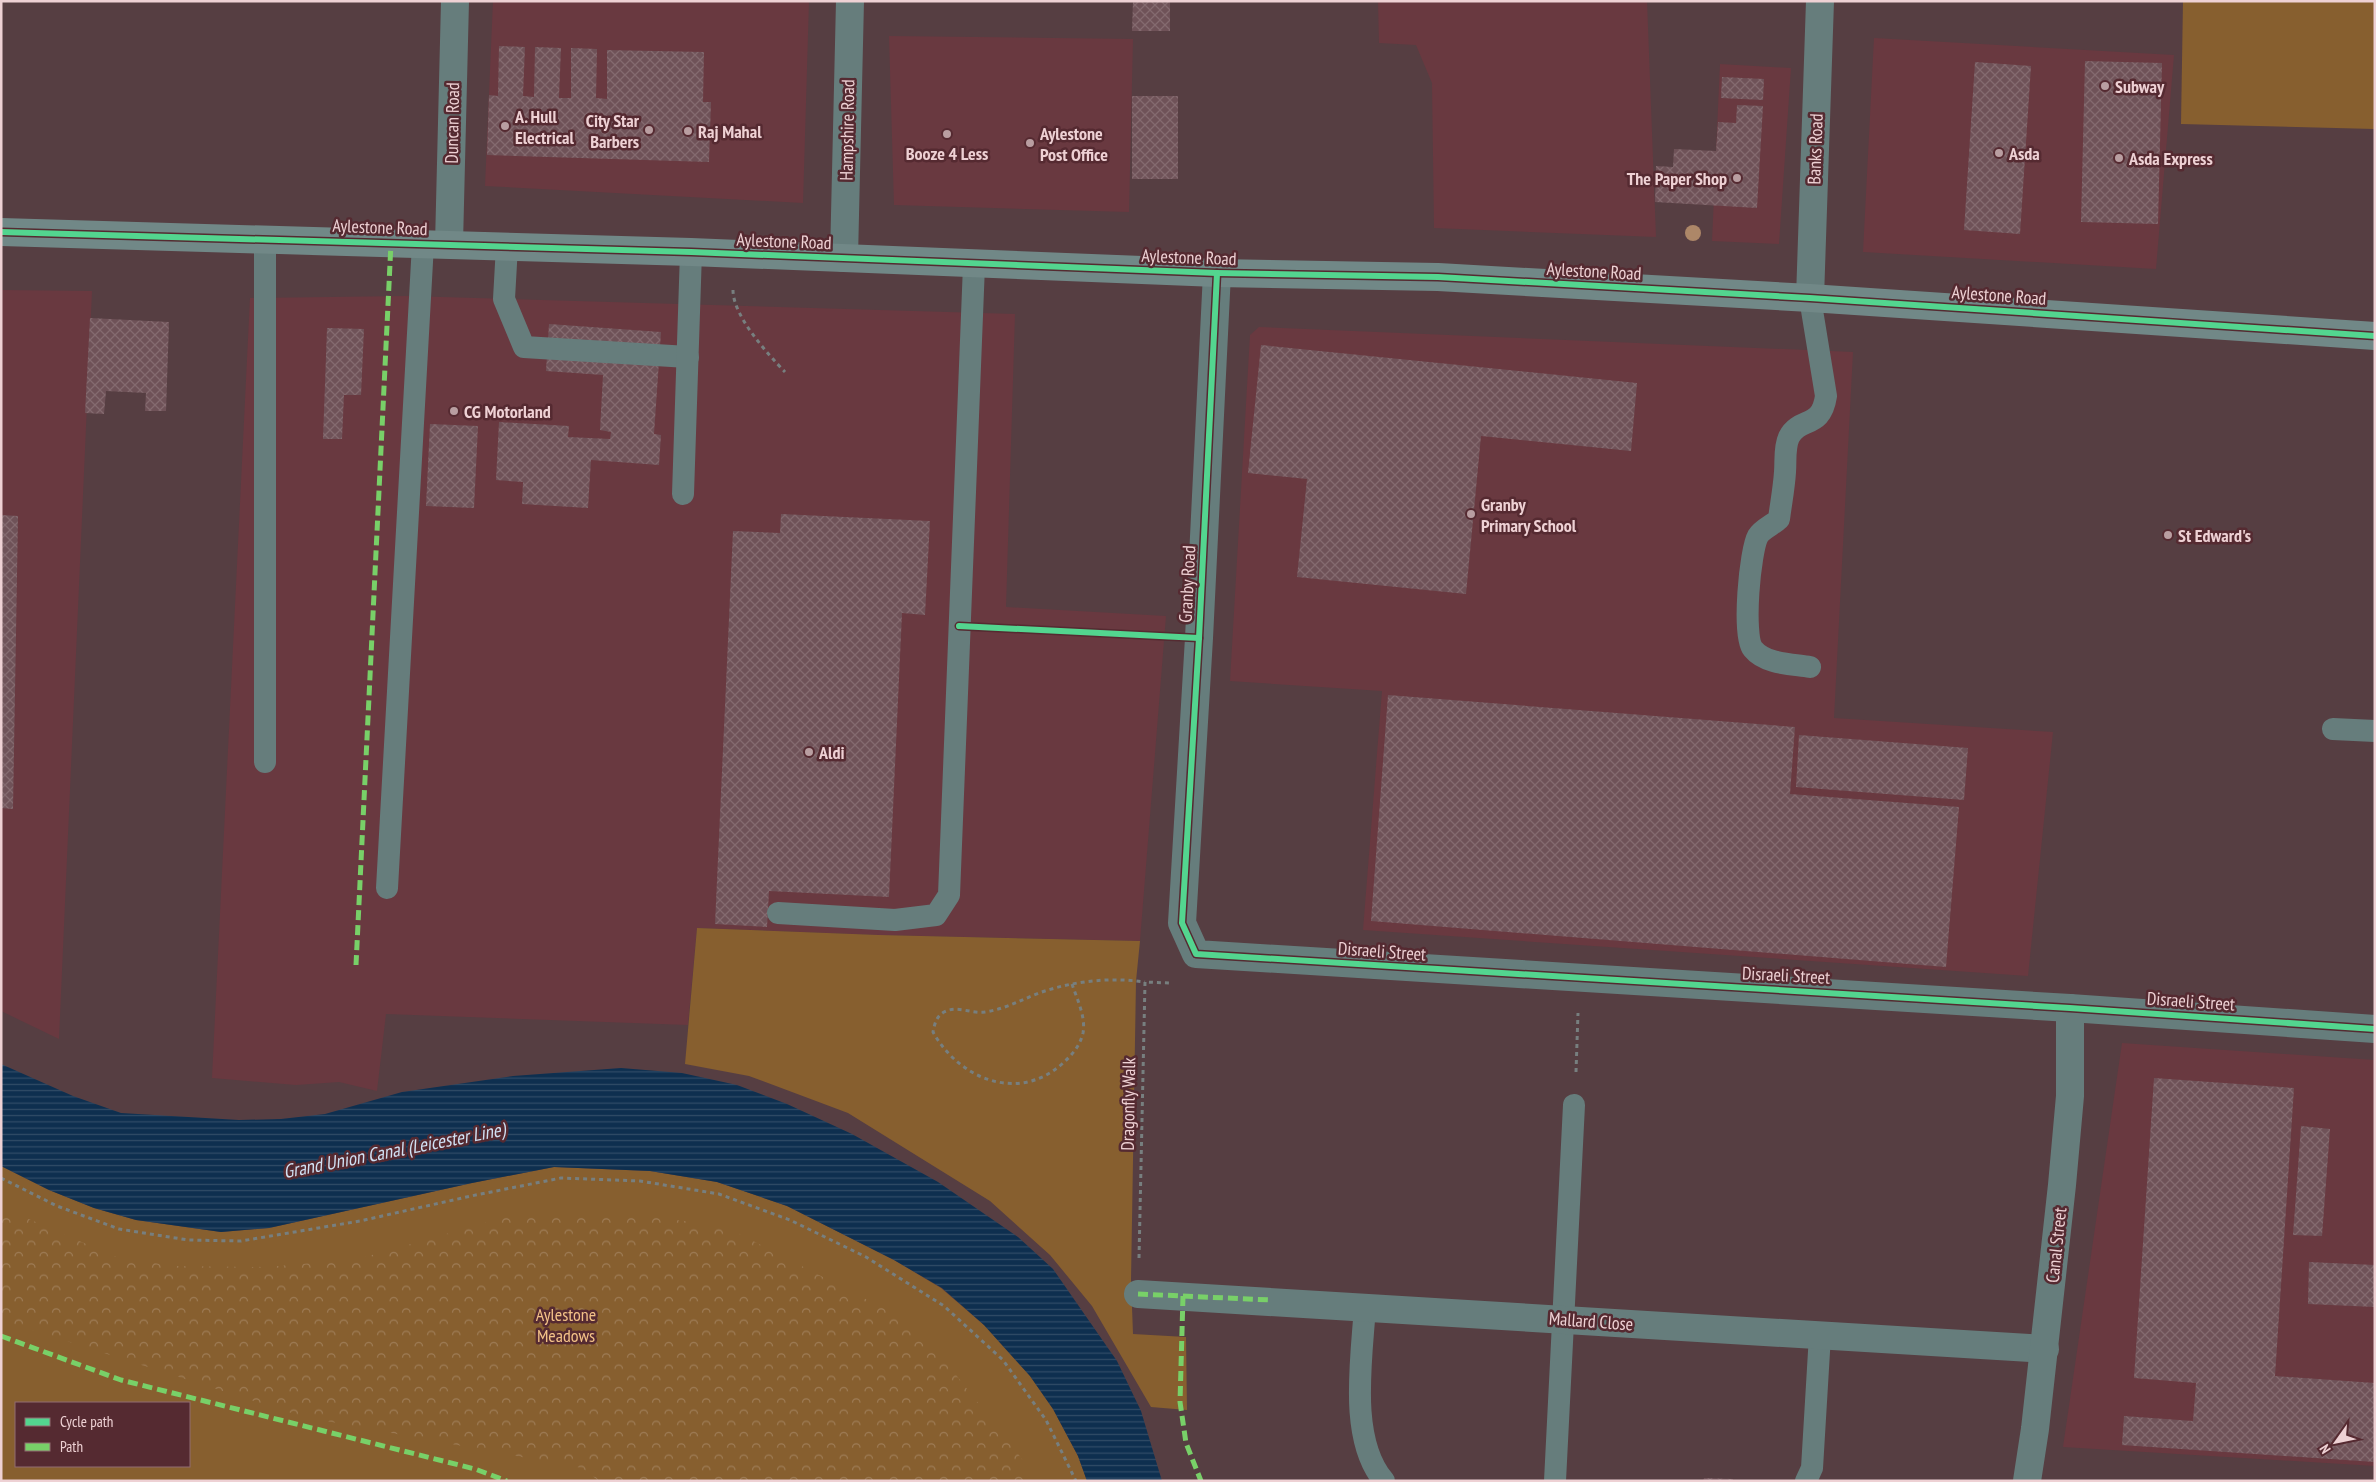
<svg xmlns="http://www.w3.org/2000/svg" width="2376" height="1482" font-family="'PT Sans Narrow',sans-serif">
<defs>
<pattern id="forest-crowns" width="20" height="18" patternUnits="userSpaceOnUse" patternTransform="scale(1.25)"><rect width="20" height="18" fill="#875f2f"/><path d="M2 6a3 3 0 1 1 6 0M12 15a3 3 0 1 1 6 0" fill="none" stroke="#9e7c56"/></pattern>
<pattern id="water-rules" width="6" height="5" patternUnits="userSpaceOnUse" patternTransform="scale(1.25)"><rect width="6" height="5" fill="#0e2f4f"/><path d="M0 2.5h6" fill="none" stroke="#314c67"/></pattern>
<pattern id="building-cross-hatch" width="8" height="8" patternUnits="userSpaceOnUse" patternTransform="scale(1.25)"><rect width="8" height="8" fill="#6f5258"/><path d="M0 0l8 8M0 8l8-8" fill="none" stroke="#846a6f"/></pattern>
</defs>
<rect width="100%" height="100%" fill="#563e42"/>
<g fill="#693940">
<path d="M493 1H809L803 203 485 186Z"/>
<path d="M1378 1H1647L1656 237 1434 228 1432 83 1416 45 1379 43Z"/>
<path d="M889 36 1133 39 1129 212 894 205Z"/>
<path d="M1874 38 2174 55 2156 269 1863 252Z"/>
<path d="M1720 64 1791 68 1779 244 1712 241Z"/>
<path d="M1 290 92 291 59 1039 1 1011Z"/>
<path d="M407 296 1015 314 1006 607 1166 616 1140 941 879 935 697 928 688 1025 386 1014 377 1091 339 1082 296 1085 212 1078 250 298Z"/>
<path d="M1259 327 1853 352 1834 718 2053 732 2028 976 1363 930 1382 691 1230 681 1250 335Z"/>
<path d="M2122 1043 2375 1060V1466L2063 1447Z"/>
</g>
<g fill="#875f2f" fill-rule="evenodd">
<path d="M2183 1H2375V129L2181 124Z"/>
<path d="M697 928 879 935 1140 941 1136 981 1131 1280 1133 1334 1186 1337 1187 1410 1151 1407 1092 1306 1050 1255 990 1201 848 1113 749 1076 685 1064Z"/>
<path d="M1 1166 49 1190 94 1208 136 1220 221 1232 269 1228 472 1183 554 1167 650 1171 717 1182 787 1206 894 1260 941 1288 984 1325 1030 1376 1053 1409 1078 1456 1087 1481H1ZM16 1403H189V1466H16Z"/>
</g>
<path fill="url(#forest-crowns)" d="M1 1207 114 1256 172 1266 267 1267 358 1259 516 1214 613 1212 724 1226 885 1309 946 1362 1022 1459 1031 1481H599L582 1468 304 1417 1 1320Z"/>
<path fill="url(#water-rules)" d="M1 1064 73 1096 121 1113 239 1120 281 1119 325 1114 402 1092 513 1076 621 1068 682 1073 737 1085 787 1104 852 1134 938 1182 1018 1237 1053 1269 1117 1361 1141 1411 1162 1481H1087L1078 1456 1053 1409 1030 1376 984 1325 942 1288 894 1260 787 1206 717 1182 650 1171 554 1167 472 1183 269 1228 221 1232 136 1220 94 1208 49 1190 1 1166Z"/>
<g fill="url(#building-cross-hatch)">
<path d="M1133 1H1170V31H1132Z"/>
<path d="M499 46 525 47 523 96 534 97 535 47 561 48 559 98H571V48L597 49 596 98 607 99V50L704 52 703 102H711L709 162 487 155 489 95 498 96Z"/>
<path d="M2085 61 2162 63 2158 224 2081 222Z"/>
<path d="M1975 62 2031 66 2020 234 1964 230Z"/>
<path d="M1722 77 1764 79 1763 100 1721 98Z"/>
<rect x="1132" y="96" width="46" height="83"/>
<path d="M1737 105 1763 106 1757 208 1655 202 1656 166 1673 167 1674 149 1716 151 1718 122 1736 123Z"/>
<path d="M90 318 169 322 166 411H145L146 393 106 391 104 414 85 413Z"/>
<path d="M549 324 661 332 654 434 661 435 659 465 591 460 588 508 522 504 523 482 496 480 499 422 569 426 568 437 610 439 611 432 600 430 603 375 546 371Z"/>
<path d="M327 328 364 329 361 395H344L342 439H323Z"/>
<path d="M1261 345 1637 383 1631 451 1481 436 1466 594 1297 577 1307 479 1248 473Z"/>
<path d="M430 424 478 426 474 508 426 506Z"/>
<path d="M781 514 930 521 925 615 902 613 889 897 769 891 767 927 715 924 733 531 780 533Z"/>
<path d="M1 515 18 516 13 809 1 808Z"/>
<path d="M1388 695 1795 727 1790 794 1959 807 1946 967 1371 921Z"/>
<path d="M1799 735 1968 748 1964 800 1796 787Z"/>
<path d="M2154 1078 2294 1088 2275 1376 2375 1383V1462L2122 1445 2124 1416 2193 1421 2196 1383 2134 1378Z"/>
<path d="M2301 1126 2330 1129 2322 1236 2293 1235Z"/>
<path d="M2309 1262 2375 1265V1307L2308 1304Z"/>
<path d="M1704 1478 1733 1479V1481H1703Z"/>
</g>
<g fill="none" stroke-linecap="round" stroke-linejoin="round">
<g stroke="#777f7f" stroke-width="3" stroke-dasharray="4 4" stroke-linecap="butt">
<path d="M733 290C733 316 767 353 785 372"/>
<path d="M1072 984C1077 999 1086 1017 1083 1033 1080 1046 1072 1055 1062 1064 1018 1103 959 1079 933 1032 935 1023 936 1017 944 1012 956 1005 972 1014 985 1012 1005 1009 1021 1000 1039 993 1073 981 1109 977 1145 982"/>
<path d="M1576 1072 1578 1013"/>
<path d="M1 1178 57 1206 119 1229 188 1240 241 1241 360 1221 471 1196 561 1178 640 1181 719 1194 790 1220 866 1257 944 1306 1003 1360 1046 1420 1076 1481"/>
<path d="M1139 1258 1145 982 1170 983 1171 981"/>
</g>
<g stroke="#667d7c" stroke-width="22">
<path d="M507 246 504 299 524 347 688 357"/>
<path d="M1810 298 1826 396C1821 430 1800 416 1789 437 1784 448 1786 460 1785 472 1784 488 1781 503 1779 519 1774 524 1762 529 1758 536 1750 550 1742 636 1753 649 1765 664 1792 664 1810 667"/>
<path d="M683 494 691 252"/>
<path d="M2333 729 2375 731"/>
<path d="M265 762V238"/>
<path d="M387 888 423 244"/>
<path d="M778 913 895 920 936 915 949 895 974 265"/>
<path d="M1365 1306C1362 1357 1348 1439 1384 1481"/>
<path d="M1555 1481 1574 1105"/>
<path d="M1806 1481 1812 1468 1820 1335"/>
</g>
<g stroke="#667d7c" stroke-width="28">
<path d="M449 244 455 1"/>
<path d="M844 258 850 1"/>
<path d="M1217 273 1199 638 1182 923 1196 954 2070 1008 2375 1029"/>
<path d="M1810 298 1820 1"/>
<path d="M1138 1294 2045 1349"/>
<path d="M2027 1481 2035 1429 2062 1185 2070 1096V1008"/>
</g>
<path stroke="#718887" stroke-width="28" d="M1 232 691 252 1217 273 1438 277 1810 298 2375 336"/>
<g stroke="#78d068" stroke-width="5" stroke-dasharray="10 5" stroke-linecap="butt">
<path d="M356 965 391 243"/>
<path d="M1138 1294 1271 1300"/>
<path d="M1183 1296 1180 1402 1186 1443 1201 1481"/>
<path d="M1 1336 121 1380 475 1469 507 1481"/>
</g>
<defs>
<g id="cycleway">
<path d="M1 232 691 252 1217 273 1438 277 1810 298 2375 336"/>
<path d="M1217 273 1199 638 1182 923 1196 954 2070 1008 2375 1029"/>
<path d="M959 626 1199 638"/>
</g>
</defs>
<use href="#cycleway" stroke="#552a31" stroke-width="9"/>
<use href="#cycleway" stroke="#53d58f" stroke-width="6"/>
</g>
<circle fill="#ad8768" cx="1693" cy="233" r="8"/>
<g fill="#b99ea1" stroke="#552a31" stroke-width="2">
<circle cx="2105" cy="86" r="5"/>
<circle cx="505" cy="126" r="5"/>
<circle cx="649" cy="130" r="5"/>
<circle cx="688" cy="131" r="5"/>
<circle cx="947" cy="134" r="5"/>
<circle cx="1030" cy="143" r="5"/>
<circle cx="1999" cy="153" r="5"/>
<circle cx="2119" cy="158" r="5"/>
<circle cx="1737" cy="178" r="5"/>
<circle cx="454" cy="411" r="5"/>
<circle cx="1471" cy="514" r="5"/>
<circle cx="2168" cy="535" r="5"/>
<circle cx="809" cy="752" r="5"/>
</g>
<g text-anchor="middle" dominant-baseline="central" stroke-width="5" stroke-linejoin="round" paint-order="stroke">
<g font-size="18" font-weight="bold" fill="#eed1d4" stroke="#552a31" text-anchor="start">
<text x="2115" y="86">Subway</text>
<text x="515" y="116">A. Hull<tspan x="515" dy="21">Electrical</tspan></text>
<text x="639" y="120" text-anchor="end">City Star<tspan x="639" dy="21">Barbers</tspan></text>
<text x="698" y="131">Raj Mahal</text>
<text x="1040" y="133">Aylestone<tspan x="1040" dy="21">Post Office</tspan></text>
<text x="947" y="153" text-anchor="middle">Booze 4 Less</text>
<text x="2009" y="153">Asda</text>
<text x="2129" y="158">Asda Express</text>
<text x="1727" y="178" text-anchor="end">The Paper Shop</text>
<text x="464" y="411">CG Motorland</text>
<text x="1481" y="504">Granby<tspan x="1481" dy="21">Primary School</tspan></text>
<text x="2178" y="535">St Edward's</text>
<text x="819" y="752">Aldi</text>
</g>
<g font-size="18" fill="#eed1d4" stroke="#552a31">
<text transform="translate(452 123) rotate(-89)">Duncan Road</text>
<text transform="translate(847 130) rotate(-89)">Hampshire Road</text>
<text transform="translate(1815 149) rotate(-88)">Banks Road</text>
<text transform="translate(380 227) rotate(2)">Aylestone Road</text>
<text transform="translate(784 241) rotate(2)">Aylestone Road</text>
<text transform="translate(1189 257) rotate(2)">Aylestone Road</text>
<text transform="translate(1594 271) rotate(3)">Aylestone Road</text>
<text transform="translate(1999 295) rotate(4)">Aylestone Road</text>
<text transform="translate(1187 584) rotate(-87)">Granby Road</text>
<text transform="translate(1382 951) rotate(4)">Disraeli Street</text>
<text transform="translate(1786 975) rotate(3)">Disraeli Street</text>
<text transform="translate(2191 1001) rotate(4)">Disraeli Street</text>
<text transform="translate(1128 1104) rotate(-89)">Dragonfly Walk</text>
<text transform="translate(2056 1245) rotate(-84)">Canal Street</text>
<text transform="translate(1591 1321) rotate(4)">Mallard Close</text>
</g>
<g font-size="18" fill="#f4c388" stroke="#552a31">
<text x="566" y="1314">Aylestone<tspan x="566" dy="21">Meadows</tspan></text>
</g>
<g font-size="19" font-style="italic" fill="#d0e1f4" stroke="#552a31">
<text transform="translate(394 1150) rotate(-11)">Grand Union Canal (Leicester Line)</text>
</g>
</g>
<rect width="2376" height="1482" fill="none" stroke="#eed1d4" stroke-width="5"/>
<rect x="15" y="1402" width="175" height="65" fill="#552a31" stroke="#926d72"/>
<rect x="25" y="1418" width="25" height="8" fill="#53d58f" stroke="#926d72"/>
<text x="60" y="1427" font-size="15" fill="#eed1d4">Cycle path</text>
<rect x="25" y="1443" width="25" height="8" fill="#78d068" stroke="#926d72"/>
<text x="60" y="1452" font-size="15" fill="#eed1d4">Path</text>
<g transform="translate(2336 1442) rotate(237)" stroke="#552a31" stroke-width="4" paint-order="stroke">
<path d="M0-4L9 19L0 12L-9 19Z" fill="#eed1d4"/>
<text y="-8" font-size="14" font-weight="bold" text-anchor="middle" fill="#eed1d4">N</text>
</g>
</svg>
